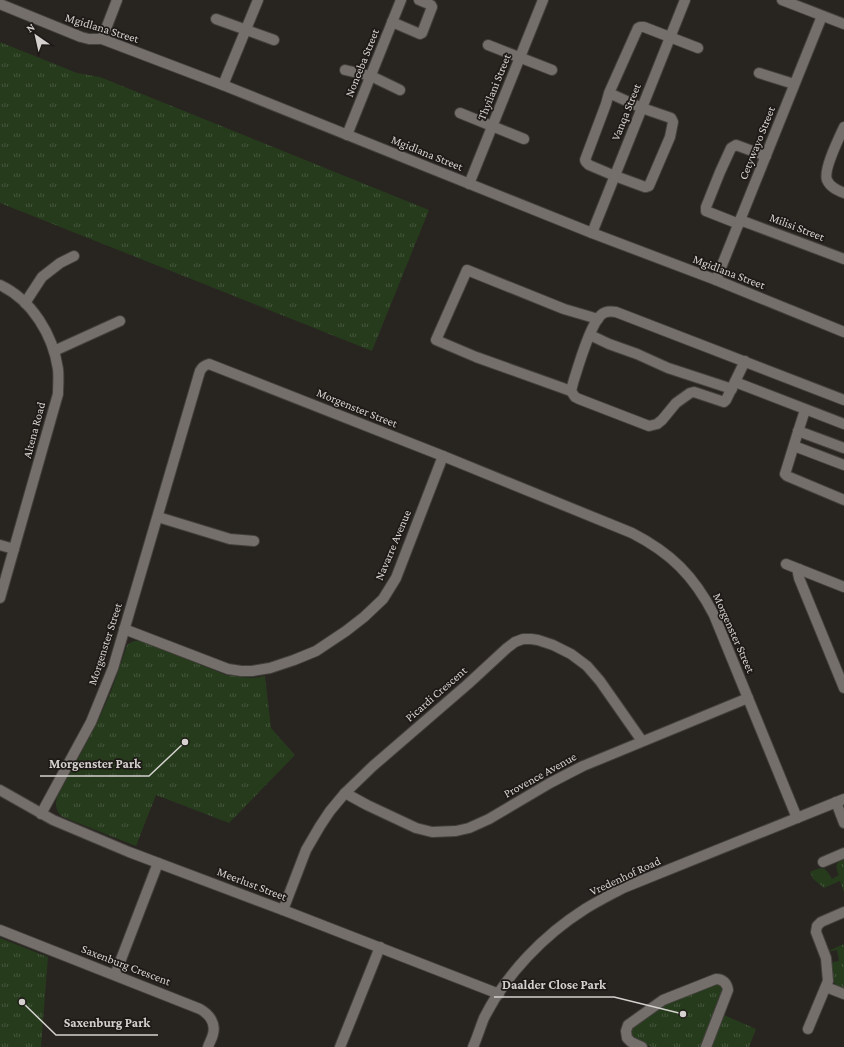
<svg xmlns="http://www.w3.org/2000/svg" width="844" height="1047" font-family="'Crimson Pro',serif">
<defs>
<pattern id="grass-tufts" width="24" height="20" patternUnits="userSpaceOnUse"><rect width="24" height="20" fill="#263b1c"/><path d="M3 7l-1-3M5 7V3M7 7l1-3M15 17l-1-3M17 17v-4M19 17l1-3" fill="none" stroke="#45563c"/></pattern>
</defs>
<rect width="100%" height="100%" fill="#282420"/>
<g fill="url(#grass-tufts)">
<path d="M0 42 77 73 100 77 429 210 372 351 0 203Z"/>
<path d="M134 641H141L226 675 242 677 254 678 265 676 271 728 295 755 229 823 156 795 136 846 63 817C56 812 55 805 57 797 74 766 92 735 106 703 114 685 120 667 126 648L128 644Z"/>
<path d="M844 858V892L840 881 824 888 813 879 810 872C823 866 825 866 832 879L839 875C835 866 835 863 844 858Z"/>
<path d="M0 938 48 957 41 1047H0Z"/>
<path d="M844 944V989C830 984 832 976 830 963L839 961 837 950 828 952V951Z"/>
<path d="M713 984 719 985 723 989 702 1047H652L636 1041 632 1036 631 1033 633 1027 665 1004Z"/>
<path d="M724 1015 756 1029 749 1047H711Z"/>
</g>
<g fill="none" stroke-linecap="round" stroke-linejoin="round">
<defs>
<g id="minor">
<path d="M782 0 844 24"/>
<path d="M0 4 81 37 89 39H102L223 85 592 233 716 280 844 332"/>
<path d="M216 19 274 40"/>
<path d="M392 22 420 34 422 33 432 7 431 5 419 0"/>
<path d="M102 39 117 0"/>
<path d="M488 45 552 70"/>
<path d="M345 70 371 76 400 90"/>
<path d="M759 73 794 84"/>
<path d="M223 85 258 0"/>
<path d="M609 93 642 108 671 118 673 122 670 137 649 186 646 187H645L615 176 589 165 586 162 585 160 606 104 609 93 638 28 640 27H644L698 48"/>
<path d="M460 113 524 139"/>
<path d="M844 127C839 138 823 170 827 180 830 187 837 190 844 193"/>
<path d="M347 135 401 0"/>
<path d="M469 184 543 0"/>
<path d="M740 220 844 259"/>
<path d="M739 224 706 211V207L720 172 731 148 736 145 766 156"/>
<path d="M592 233 685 0"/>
<path d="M716 280 822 16"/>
<path d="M0 285C32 300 53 335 58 369 59 377 58 386 58 394L0 598"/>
<path d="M25 303 42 277 60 263 74 256"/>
<path d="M590 335 609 344 637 354 668 368 732 389"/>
<path d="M54 351 120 321"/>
<path d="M745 361 726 400 724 402 694 392 690 393 676 403 662 420 657 424 649 426 579 399 575 397 571 391 573 383C578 367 590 325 601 315 605 311 611 311 616 312L844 400"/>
<path d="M735 382 844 424"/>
<path d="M571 391 476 357 436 340 467 270 564 309 598 319"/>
<path d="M805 410 797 435 785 474 787 476 844 500"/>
<path d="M798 431 844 448"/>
<path d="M794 446 844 465"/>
<path d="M158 517 230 539 254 541"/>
<path d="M0 545 14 549"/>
<path d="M786 564 844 587"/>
<path d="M799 569 798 573 799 578 844 688"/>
<path d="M124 629 228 669 241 671H252L270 668 294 660 316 651 346 631 364 617 383 599 396 578 443 456"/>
<path d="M0 790 53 820 129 852 283 910 499 994"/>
<path d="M345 793 367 805 416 828 432 832 456 831 469 828 489 819 550 783 583 766 748 698"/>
<path d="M836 802 844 823"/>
<path d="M41 814 91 722 113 668 200 371C202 367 205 365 209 364L443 456 632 533C671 553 694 576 714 615L797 818"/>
<path d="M823 862 844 853"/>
<path d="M283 910 306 850 320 826 330 811 345 793 373 766 468 684 507 648 515 642 523 639H531L538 640 553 645 571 654 587 666 600 681 642 741"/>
<path d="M0 930 200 1009C209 1014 216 1023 213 1034 212 1039 209 1043 208 1047"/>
<path d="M115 975 158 863"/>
<path d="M826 987 844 994"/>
<path d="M808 1029 828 981 826 958 816 932 817 926 821 922 844 912"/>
<path d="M340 1047 380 947"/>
<path d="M473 1047C477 1038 480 1028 484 1018 506 974 544 935 585 909 598 901 610 895 623 888L844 799"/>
<path d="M642 1047 631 1042 627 1038 626 1031 628 1025 663 1000 716 979C723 979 727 983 728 990L706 1047"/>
</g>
</defs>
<use href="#minor" stroke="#44403d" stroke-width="12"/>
<use href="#minor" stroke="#746f6b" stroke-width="10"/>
</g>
<g text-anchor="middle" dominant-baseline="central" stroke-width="3.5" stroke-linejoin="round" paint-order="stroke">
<g font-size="12" fill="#d4d1cf" stroke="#1e1a17">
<text transform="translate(102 28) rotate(17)">Mgidlana Street</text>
<text transform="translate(362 63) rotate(-68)">Nonceba Street</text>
<text transform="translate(494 87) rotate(-68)">Thyilani Street</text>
<text transform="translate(626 112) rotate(-68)">Vanqa Street</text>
<text transform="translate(757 143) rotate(-68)">Cetywayo Street</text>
<text transform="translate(427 153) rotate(22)">Mgidlana Street</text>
<text transform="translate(797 227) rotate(21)">Milisi Street</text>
<text transform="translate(729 272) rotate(21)">Mgidlana Street</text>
<text transform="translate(357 408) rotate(22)">Morgenster Street</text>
<text transform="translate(34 430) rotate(-75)">Altena Road</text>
<text transform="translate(393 545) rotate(-67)">Navarre Avenue</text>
<text transform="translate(734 633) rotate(66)">Morgenster Street</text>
<text transform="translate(105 644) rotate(-72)">Morgenster Street</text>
<text transform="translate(436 694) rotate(-41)">Picardi Crescent</text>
<text transform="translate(540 775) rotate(-29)">Provence Avenue</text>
<text transform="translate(625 876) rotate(-25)">Vredenhof Road</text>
<text transform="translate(252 884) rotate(21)">Meerlust Street</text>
<text transform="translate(126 965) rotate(21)">Saxenburg Crescent</text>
</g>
</g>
<path fill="none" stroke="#d4d1cf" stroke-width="1.5" d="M185 742L149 776H40M683 1014L614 997H494M22 1002L56 1035H158"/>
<g fill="#d4d1cf" stroke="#1e1a17" stroke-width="1.5">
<circle cx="185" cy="742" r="4"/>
<circle cx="683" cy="1014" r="4"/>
<circle cx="22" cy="1002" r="4"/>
</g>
<g font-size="13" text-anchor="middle" font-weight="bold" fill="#d4d1cf" stroke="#1e1a17" stroke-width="3.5" stroke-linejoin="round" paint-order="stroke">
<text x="95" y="768">Morgenster Park</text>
<text x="554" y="989">Daalder Close Park</text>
<text x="107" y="1027">Saxenburg Park</text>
</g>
<g transform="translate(36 36) rotate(326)" stroke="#1e1a17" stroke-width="3" paint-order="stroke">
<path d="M0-3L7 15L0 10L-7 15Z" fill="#d4d1cf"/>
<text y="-6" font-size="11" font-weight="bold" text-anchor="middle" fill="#d4d1cf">N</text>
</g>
</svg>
